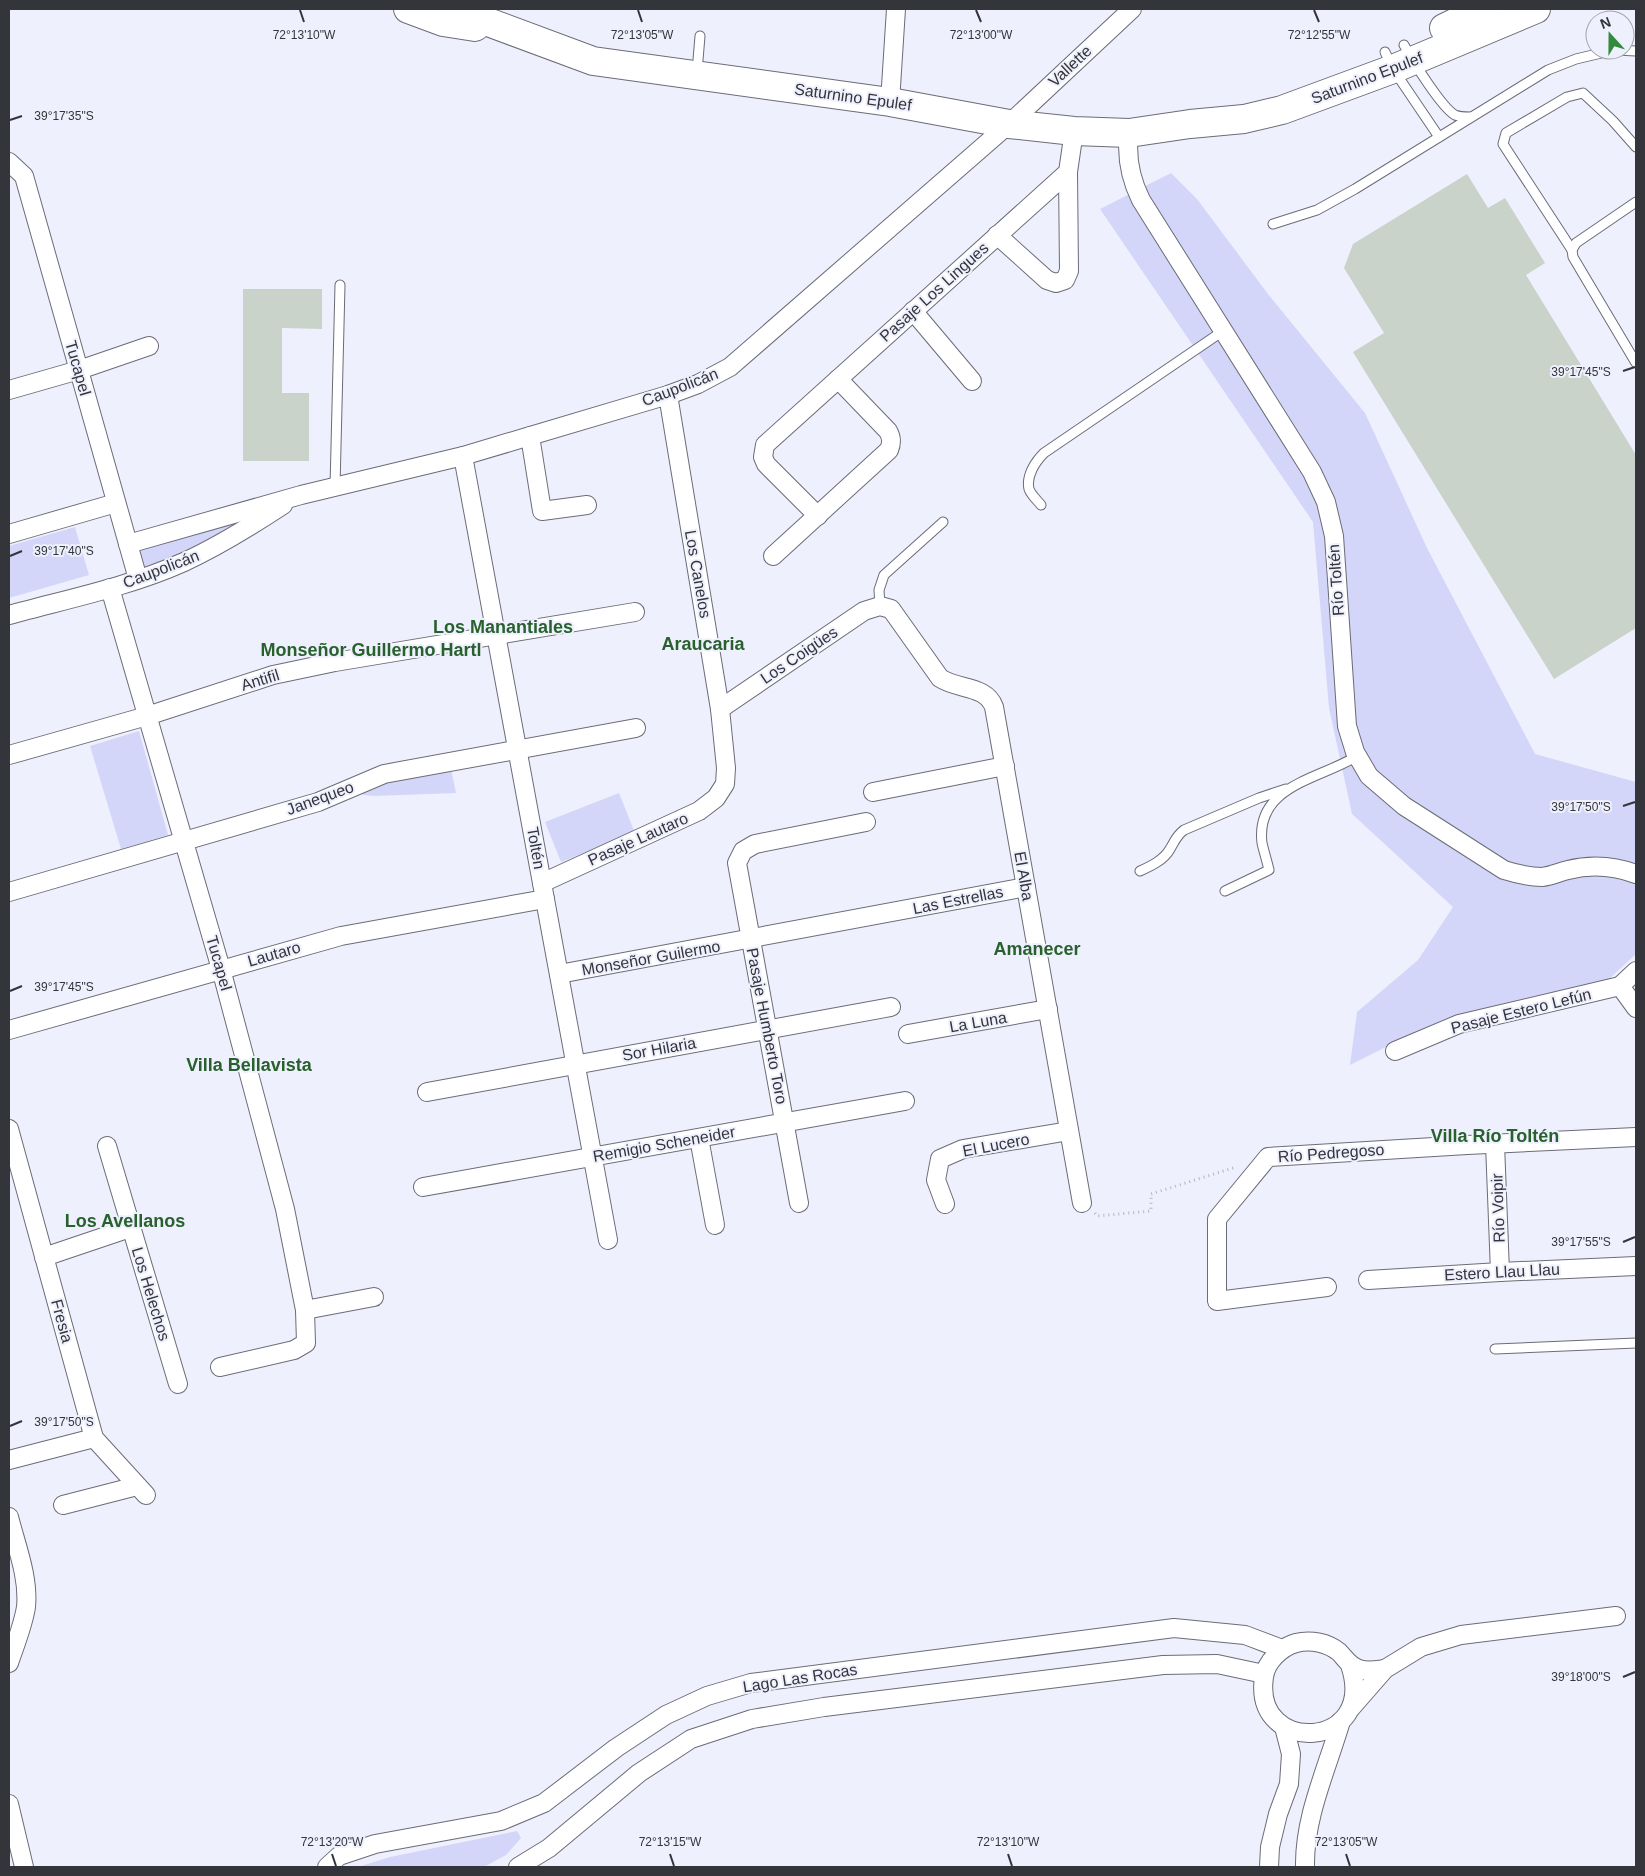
<svg xmlns="http://www.w3.org/2000/svg" width="1645" height="1876" font-family="Arial,sans-serif">
<rect width="100%" height="100%" fill="#eff0fd"/>
<g fill="#d3d6f9">
<path d="M1171 173 1197 199 1268 294 1365 413 1427 548 1535 754 1636 782V954L1597 990 1394 1043 1350 1065 1357 1012 1418 960 1453 907 1352 814 1329 708 1313 522 1100 209Z"/>
<path d="M257 511 218 538 174 557 145 567 138 548Z"/>
<path d="M75 527 89 575 9 598V546Z"/>
<path d="M139 731 168 835 121 849 90 746Z"/>
<path d="M451 769 456 793 374 796 363 795 360 789 375 782Z"/>
<path d="M619 793 635 833 561 862 545 822Z"/>
<path d="M517 1831 521 1838 506 1855 484 1867H358L390 1857Z"/>
</g>
<g fill="#c9d3c9">
<path d="M1467 174 1488 208 1505 198 1545 263 1526 275 1636 455V628L1554 679 1353 352 1384 333 1344 268 1353 244Z"/>
<path d="M243 289H322V329L282 328V393H309V461H243Z"/>
</g>
<g fill="none" stroke-linecap="round" stroke-linejoin="round">
<defs>
<g id="service">
<path d="M1404 45C1412 60 1442 108 1455 115 1459 117 1465 117 1470 117"/>
<path d="M1616 50 1636 51"/>
<path d="M1385 52 1393 69 1439 137"/>
<path d="M697 72 700 36"/>
<path d="M1636 202 1576 243 1572 250 1573 257 1636 363"/>
<path d="M1273 224 1317 210 1355 189 1548 70 1576 59 1614 50"/>
<path d="M1572 250 1503 144 1506 133 1567 97 1583 93 1613 121 1636 147"/>
<path d="M335 487 340 285"/>
<path d="M1041 505C1038 501 1031 495 1029 489 1026 476 1035 462 1044 453L1223 331"/>
<path d="M880 606 879 590 884 575 943 522"/>
<path d="M1140 871C1151 866 1164 860 1170 849 1175 841 1176 836 1184 830L1259 798 1286 789"/>
<path d="M1225 891 1269 870C1267 861 1264 852 1262 843 1255 785 1321 779 1357 756"/>
<path d="M1495 1349 1636 1343"/>
</g>
<g id="minor">
<path d="M890 102 896 9"/>
<path d="M1129 133C1126 157 1130 178 1141 200L1312 472 1326 502 1334 536 1347 726 1355 752 1369 776 1404 806 1504 870C1517 874 1529 877 1542 877 1552 876 1559 872 1568 870 1592 864 1614 866 1636 874"/>
<path d="M9 162 24 176 138 579"/>
<path d="M997 235 1047 280 1056 283 1065 280 1069 271 1068 172"/>
<path d="M913 311 972 381"/>
<path d="M9 390 79 370 149 346"/>
<path d="M530 436 542 511 587 505"/>
<path d="M463 456 608 1240"/>
<path d="M818 516 766 464 763 457 765 445 1068 172 1074 131"/>
<path d="M9 534 116 503"/>
<path d="M128 544 301 495 463 456 530 436 668 395 698 384 730 367 1009 124 1132 9"/>
<path d="M773 556 889 450C892 443 892 438 888 431L838 379"/>
<path d="M110 588 221 969 285 1209 305 1310 306 1343 294 1350 220 1367"/>
<path d="M9 615C67 599 128 587 184 562 219 546 251 526 283 505"/>
<path d="M720 709 864 611 880 606 891 609 940 678C958 690 986 685 994 707L1082 1203"/>
<path d="M9 755 147 716 273 675 335 662 635 612"/>
<path d="M873 792 1005 766"/>
<path d="M542 883 699 811 716 798 725 784 726 768 720 709 668 395"/>
<path d="M9 892 318 802 384 774 636 728"/>
<path d="M559 974 1026 887"/>
<path d="M1620 986 1636 1008"/>
<path d="M1620 986 1636 971"/>
<path d="M9 1030 341 936 545 899"/>
<path d="M908 1034 1048 1009"/>
<path d="M1395 1051 1459 1024 1620 986"/>
<path d="M427 1092 891 1007"/>
<path d="M9 1129 94 1438 146 1495"/>
<path d="M699 1138 715 1225"/>
<path d="M1495 1144 1500 1272"/>
<path d="M107 1146 178 1384"/>
<path d="M423 1187 905 1101"/>
<path d="M799 1203 737 863 743 851 755 844 866 822"/>
<path d="M945 1204 936 1180 940 1159 963 1149 1069 1131"/>
<path d="M44 1257 130 1228"/>
<path d="M1368 1280 1500 1272 1636 1266"/>
<path d="M1327 1287 1217 1301V1219L1268 1157 1467 1145 1636 1137"/>
<path d="M305 1310 374 1297"/>
<path d="M9 1460 94 1438"/>
<path d="M63 1505 137 1486"/>
<path d="M9 1517C16 1545 29 1577 26 1607 23 1626 15 1645 9 1663"/>
<path d="M1350 1665C1379 1750 1252 1757 1264 1677 1266 1662 1281 1647 1296 1643 1311 1639 1328 1643 1339 1652 1346 1659 1349 1666 1359 1669 1368 1672 1376 1670 1385 1669"/>
<path d="M1351 1708 1385 1669 1421 1647 1461 1635 1616 1616"/>
<path d="M9 1804 24 1867"/>
<path d="M327 1867 339 1856 375 1844 501 1821 544 1803 616 1748 666 1715 707 1696 751 1683 1174 1628 1245 1635 1282 1649"/>
<path d="M518 1867 549 1848 639 1773 691 1739 752 1719 824 1707 1163 1665 1217 1664 1264 1674"/>
<path d="M1269 1867 1270 1847 1278 1814 1289 1784 1291 1754 1284 1727"/>
<path d="M1305 1867C1304 1817 1327 1769 1341 1721"/>
</g>
<g id="primary">
<path d="M408 9 443 22 475 27"/>
<path d="M453 9 593 61 890 102 1009 124 1074 131 1129 133 1190 124 1244 119 1282 110 1393 69 1536 9"/>
<path d="M1444 28 1483 9"/>
</g>
</defs>
<use href="#service" stroke="#6b6c77" stroke-width="11"/>
<use href="#minor" stroke="#6b6c77" stroke-width="20"/>
<use href="#primary" stroke="#6b6c77" stroke-width="30"/>
<path stroke="#b4b5bf" stroke-width="3" stroke-dasharray="1 4" stroke-linecap="butt" d="M1095 1213 1097 1216 1151 1211V1194L1236 1167"/>
<use href="#service" stroke="#fff" stroke-width="9"/>
<use href="#minor" stroke="#fff" stroke-width="18"/>
<use href="#primary" stroke="#fff" stroke-width="28"/>
</g>
<path fill="none" stroke="#34353a" stroke-width="2" d="M300 10 304 22M638 10 642 22M976 10 981 22M1314 10 1319 22M10 120 22 116M1623 371 1635 367M10 556 22 551M1623 806 1635 802M10 991 22 986M1623 1242 1635 1237M10 1426 22 1421M1623 1677 1635 1672M332 1854 336 1866M670 1854 674 1866M1008 1854 1012 1866M1346 1854 1350 1866"/>
<g text-anchor="middle" dominant-baseline="central" stroke-width="4" stroke-linejoin="round" paint-order="stroke">
<g font-size="16" fill="#34353a" stroke="#eff0fd">
<text transform="translate(1070 66) rotate(-43)">Vallette</text>
<text transform="translate(1367 78) rotate(-21)">Saturnino Epulef</text>
<text transform="translate(853 97) rotate(8)">Saturnino Epulef</text>
<text transform="translate(934 292) rotate(-42)">Pasaje Los Lingues</text>
<text transform="translate(78 368) rotate(74)">Tucapel</text>
<text transform="translate(680 387) rotate(-21)">Caupolicán</text>
<text transform="translate(161 569) rotate(-21)">Caupolicán</text>
<text transform="translate(698 574) rotate(80)">Los Canelos</text>
<text transform="translate(1336 580) rotate(-94)">Río Toltén</text>
<text transform="translate(799 655) rotate(-34)">Los Coigües</text>
<text transform="translate(260 680) rotate(-17)">Antifil</text>
<text transform="translate(320 798) rotate(-20)">Janequeo</text>
<text transform="translate(638 839) rotate(-24)">Pasaje Lautaro</text>
<text transform="translate(536 848) rotate(80)">Toltén</text>
<text transform="translate(1024 876) rotate(80)">El Alba</text>
<text transform="translate(958 900) rotate(-11)">Las Estrellas</text>
<text transform="translate(274 954) rotate(-16)">Lautaro</text>
<text transform="translate(651 958) rotate(-10)">Monseñor Guilermo</text>
<text transform="translate(219 963) rotate(74)">Tucapel</text>
<text transform="translate(1521 1011) rotate(-14)">Pasaje Estero Lefún</text>
<text transform="translate(978 1022) rotate(-10)">La Luna</text>
<text transform="translate(767 1026) rotate(79)">Pasaje Humberto Toro</text>
<text transform="translate(659 1049) rotate(-10)">Sor Hilaria</text>
<text transform="translate(664 1144) rotate(-10)">Remigio Scheneider</text>
<text transform="translate(996 1145) rotate(-11)">El Lucero</text>
<text transform="translate(1331 1153) rotate(-4)">Río Pedregoso</text>
<text transform="translate(1498 1208) rotate(-92)">Río Voipir</text>
<text transform="translate(1502 1272) rotate(-3)">Estero Llau Llau</text>
<text transform="translate(151 1294) rotate(73)">Los Helechos</text>
<text transform="translate(62 1321) rotate(75)">Fresia</text>
<text transform="translate(800 1678) rotate(-9)">Lago Las Rocas</text>
</g>
<g font-size="18" font-weight="bold" fill="#29612e" stroke="#eff0fd">
<text x="503" y="627">Los Manantiales</text>
<text x="703" y="644">Araucaria</text>
<text x="371" y="650">Monseñor Guillermo Hartl</text>
<text x="1037" y="949">Amanecer</text>
<text x="249" y="1065">Villa Bellavista</text>
<text x="1495" y="1136">Villa Río Toltén</text>
<text x="125" y="1221">Los Avellanos</text>
</g>
</g>
<g font-size="12" text-anchor="middle" fill="#34353a" stroke="#eff0fd" stroke-width="4" stroke-linejoin="round" paint-order="stroke">
<text x="304" y="39">72°13'10"W</text>
<text x="642" y="39">72°13'05"W</text>
<text x="981" y="39">72°13'00"W</text>
<text x="1319" y="39">72°12'55"W</text>
<text x="64" y="120">39°17'35"S</text>
<text x="1581" y="376">39°17'45"S</text>
<text x="64" y="555">39°17'40"S</text>
<text x="1581" y="811">39°17'50"S</text>
<text x="64" y="991">39°17'45"S</text>
<text x="1581" y="1246">39°17'55"S</text>
<text x="64" y="1426">39°17'50"S</text>
<text x="1581" y="1681">39°18'00"S</text>
<text x="332" y="1846">72°13'20"W</text>
<text x="670" y="1846">72°13'15"W</text>
<text x="1008" y="1846">72°13'10"W</text>
<text x="1346" y="1846">72°13'05"W</text>
</g>
<rect width="1645" height="1876" fill="none" stroke="#34353a" stroke-width="20"/>
<g transform="translate(1610 35) rotate(339)"><circle r="24" fill="#eff0fd" stroke="#a4a5af"/>
<path d="M0-4L9 19L0 12L-9 19Z" fill="#328b3b"/>
<text y="-8" font-size="14" font-weight="bold" text-anchor="middle" fill="#34353a">N</text>
</g>
</svg>
